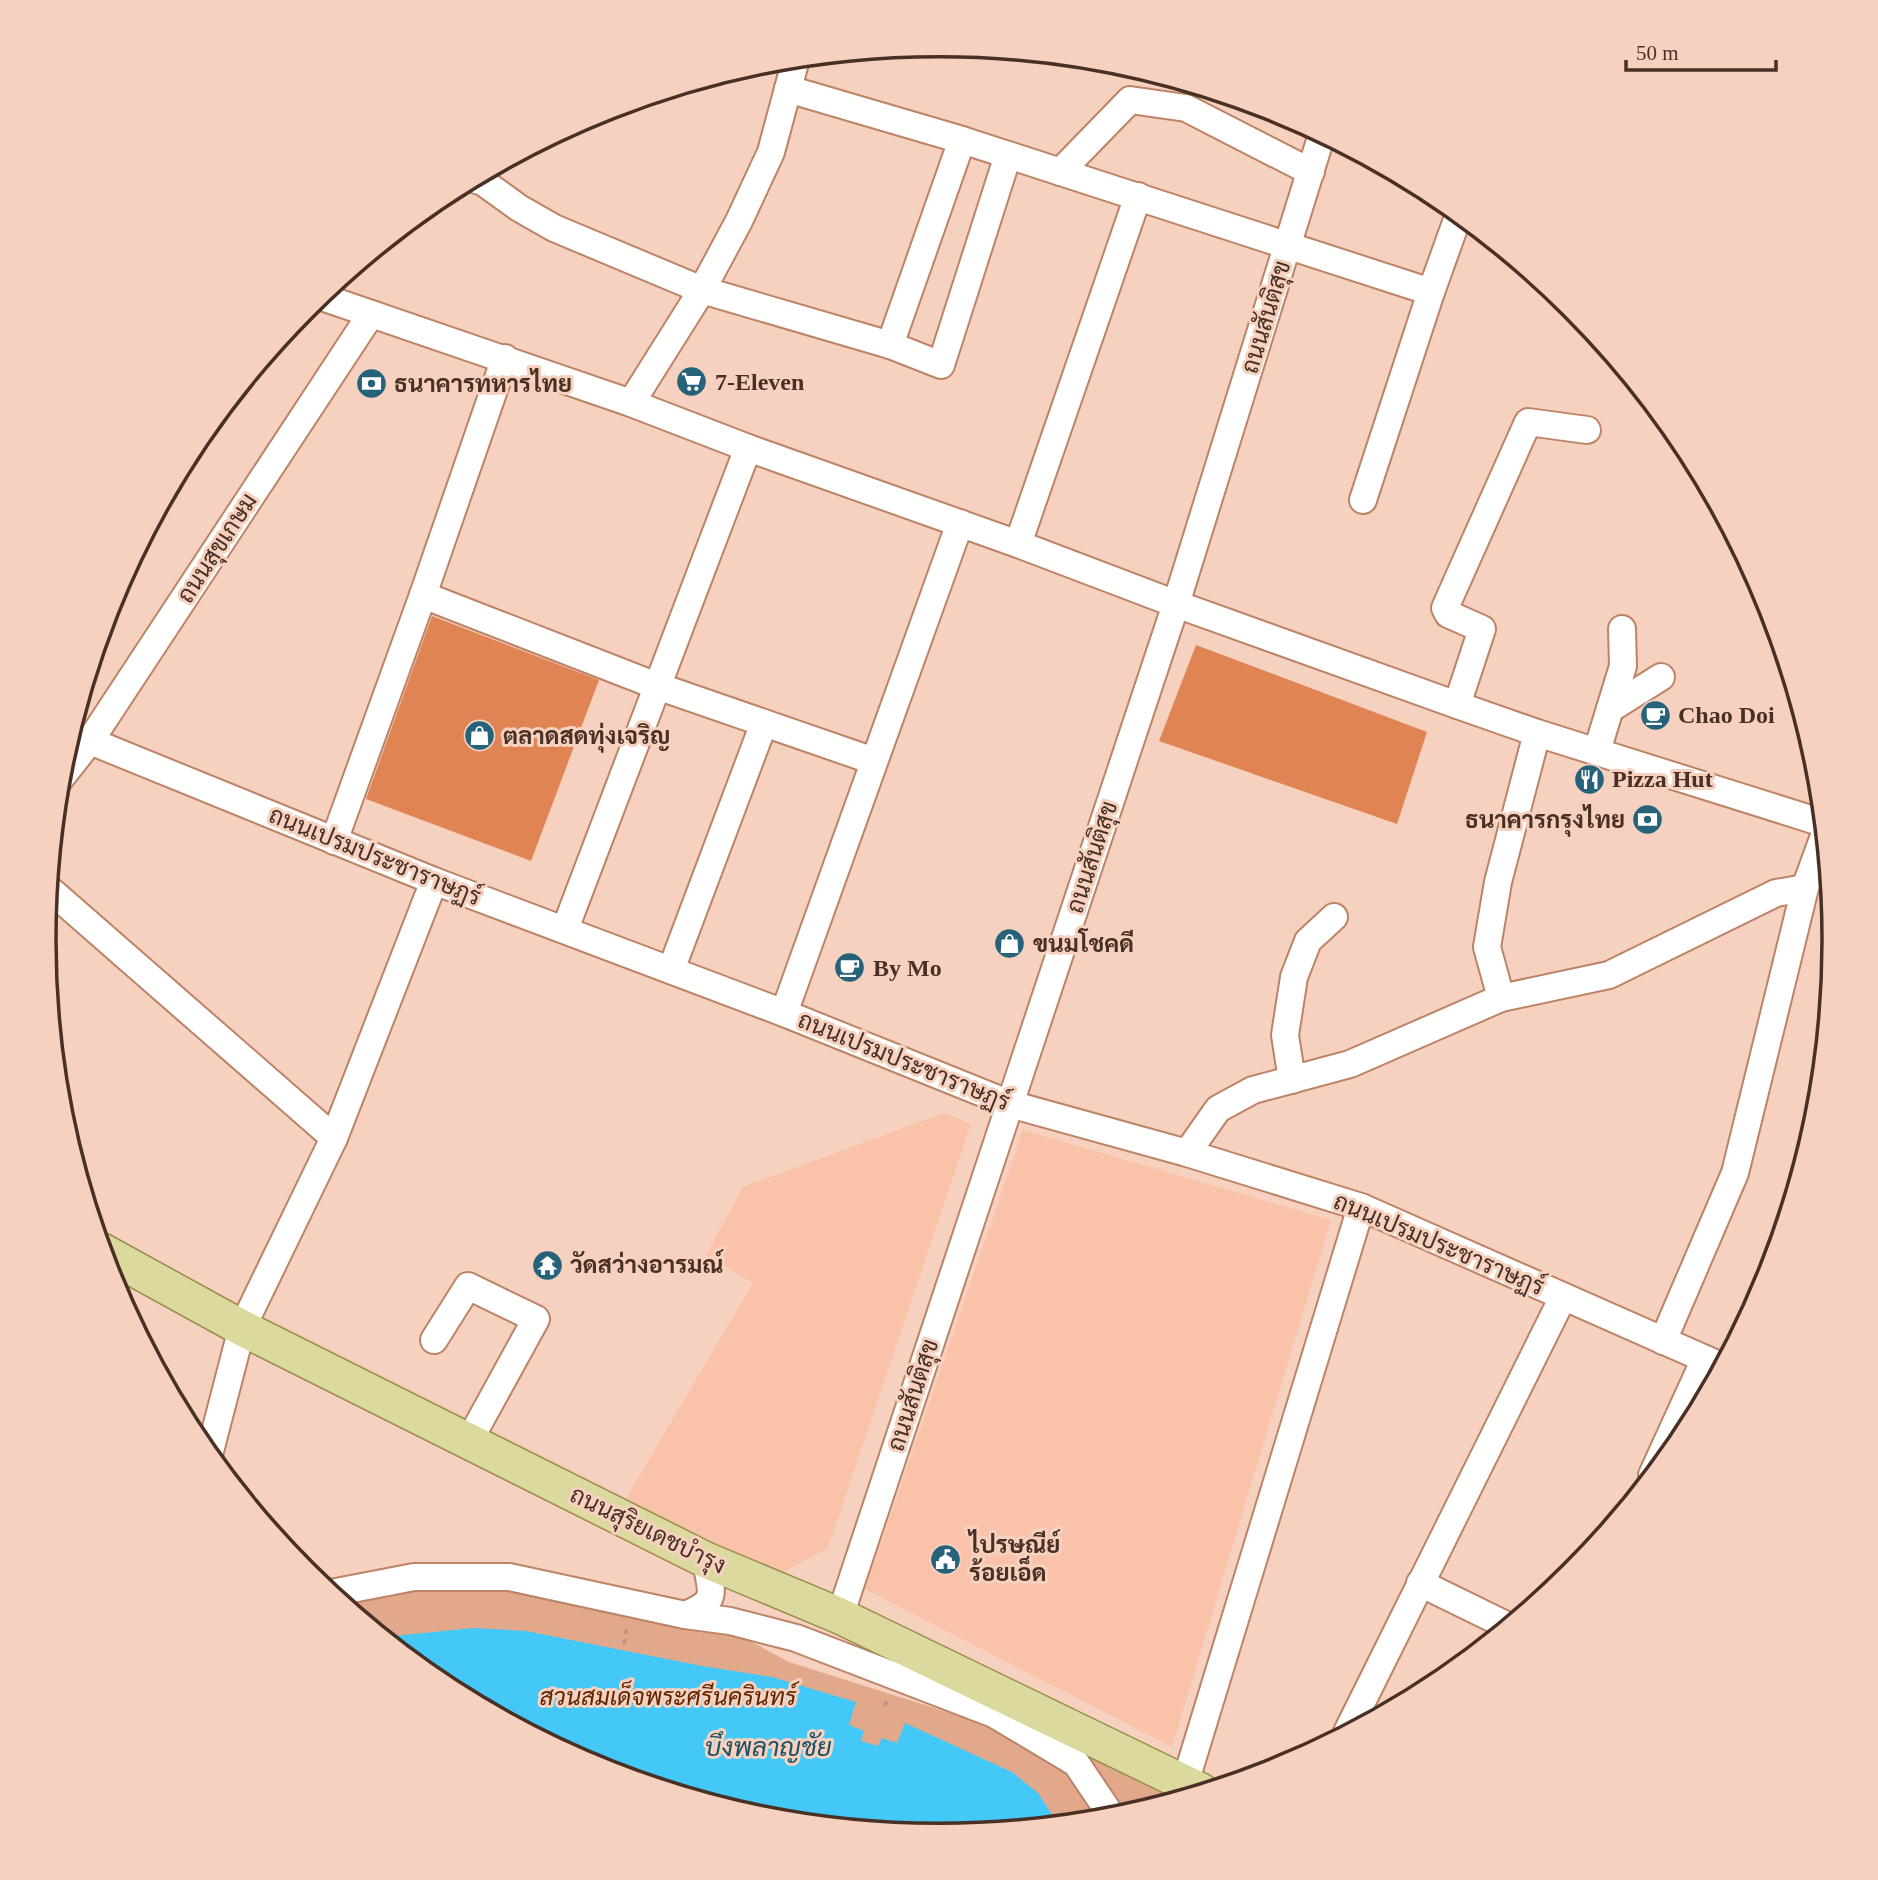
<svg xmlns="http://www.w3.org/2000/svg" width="1878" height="1880" font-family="'Times New Roman',Sarabun,serif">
<rect width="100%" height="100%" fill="#f6d1bf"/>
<g fill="#fac3a9">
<path d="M944 1113 971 1124 828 1548 780 1574 625 1500 753 1283 706 1255 743 1187Z"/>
<path d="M1023 1130 1331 1220 1172 1747 865 1589Z"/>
</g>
<path fill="#e2a88c" d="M414 1577 700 1614 789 1662 1200 1792 1113 1818 939 1835 764 1818 441 1684 331 1593Z"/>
<path fill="#44c8f8" d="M473 1628 526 1631 702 1666 772 1677 856 1702 849 1725 864 1731 861 1741 878 1746 882 1738 897 1743 905 1723 1012 1772 1038 1793 1058 1824 939 1835 764 1818 596 1767 441 1684 384 1637Z"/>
<g fill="#e18454">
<path d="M432 616 599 680 531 861 366 799Z"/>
<path d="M1196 645 1427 732 1397 824 1159 741Z"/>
</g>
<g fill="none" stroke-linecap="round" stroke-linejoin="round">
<defs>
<g id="minor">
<path d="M788 89 962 140"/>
<path d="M1060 172 1130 100 1186 108 1311 172"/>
<path d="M473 179 483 182 519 208 554 228 702 290 890 345 941 365 1008 155"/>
<path d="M319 296 631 403 748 448 1018 544 1176 604 1457 705 1537 733 1823 823"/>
<path d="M890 345 962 140 1431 292"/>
<path d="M631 403 702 290 739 221 771 152 796 59"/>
<path d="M1363 500 1431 292 1459 214"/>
<path d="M1018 544 1138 196"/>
<path d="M423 595 657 686 874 761"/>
<path d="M1457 705 1482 629 1448 614 1445 608 1528 422 1587 430"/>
<path d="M1610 709 1661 677"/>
<path d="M90 741 434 881 784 1013 1010 1104 1187 1153 1361 1207 1721 1366"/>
<path d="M1597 751 1623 666 1622 629"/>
<path d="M60 779 90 741 371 314"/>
<path d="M334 841 423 595 505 358"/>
<path d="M49 889 334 1138"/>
<path d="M565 929 748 448"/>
<path d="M671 970 764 723"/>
<path d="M1501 998 1487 947 1498 882 1537 733"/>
<path d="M784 1013 960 523"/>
<path d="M1292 1080 1285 1035 1294 977 1308 941 1334 917"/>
<path d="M1187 1153 1218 1109 1253 1090 1350 1064 1501 998 1609 975 1776 893 1805 888"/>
<path d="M434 1340 468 1286 536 1319 469 1441"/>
<path d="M1663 1341 1735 1173 1805 888 1824 836"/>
<path d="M209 1455 242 1328 334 1138 434 881"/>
<path d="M1652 1475 1705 1359"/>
<path d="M1420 1583 1508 1626"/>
<path d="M331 1593 414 1577H509L685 1615 730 1621 796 1638 994 1714 1076 1763 1113 1818"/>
<path d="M685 1615C720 1600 711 1594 706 1560"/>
<path d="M840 1616 1176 604 1322 134"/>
<path d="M1347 1732 1563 1297"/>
<path d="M1185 1783 1361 1207"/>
</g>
<path id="major" d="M102 1251 242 1328 706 1560 840 1616 1201 1791"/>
</defs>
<use href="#minor" stroke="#bc8367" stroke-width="30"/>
<use href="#major" stroke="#988d4a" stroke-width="38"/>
<g stroke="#b79787" stroke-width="3.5" stroke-dasharray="5 5" stroke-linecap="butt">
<path d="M624 1644 627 1626"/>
<path d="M885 1706 888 1697"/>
</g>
<use href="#minor" stroke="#fff" stroke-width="26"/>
<use href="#major" stroke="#dbd99e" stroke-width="35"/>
</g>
<defs>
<symbol id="supermarket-disc" viewBox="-11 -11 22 22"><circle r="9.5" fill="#26637a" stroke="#f6d1bf"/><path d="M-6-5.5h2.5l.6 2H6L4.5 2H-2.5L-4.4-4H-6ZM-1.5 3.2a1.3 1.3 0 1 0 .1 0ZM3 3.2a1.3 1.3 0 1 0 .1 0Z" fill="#fff"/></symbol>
<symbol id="bank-disc" viewBox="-11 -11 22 22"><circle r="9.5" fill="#26637a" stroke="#f6d1bf"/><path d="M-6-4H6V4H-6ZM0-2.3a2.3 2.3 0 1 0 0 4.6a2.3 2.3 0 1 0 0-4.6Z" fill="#fff"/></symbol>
<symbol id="cafe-disc" viewBox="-11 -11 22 22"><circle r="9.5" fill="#26637a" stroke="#f6d1bf"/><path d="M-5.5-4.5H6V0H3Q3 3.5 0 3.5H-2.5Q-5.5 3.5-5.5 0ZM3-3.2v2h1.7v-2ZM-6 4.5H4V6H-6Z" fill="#fff"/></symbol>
<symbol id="shop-disc" viewBox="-11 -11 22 22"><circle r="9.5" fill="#26637a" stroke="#f6d1bf"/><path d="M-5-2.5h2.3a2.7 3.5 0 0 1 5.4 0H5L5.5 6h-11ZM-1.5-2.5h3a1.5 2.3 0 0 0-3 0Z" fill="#fff"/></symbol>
<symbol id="restaurant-disc" viewBox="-11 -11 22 22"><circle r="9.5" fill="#26637a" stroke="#f6d1bf"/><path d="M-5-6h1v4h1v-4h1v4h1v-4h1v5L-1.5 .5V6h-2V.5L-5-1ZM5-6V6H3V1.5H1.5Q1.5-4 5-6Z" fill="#fff"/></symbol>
<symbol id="temple-disc" viewBox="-11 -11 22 22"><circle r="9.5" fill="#26637a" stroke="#f6d1bf"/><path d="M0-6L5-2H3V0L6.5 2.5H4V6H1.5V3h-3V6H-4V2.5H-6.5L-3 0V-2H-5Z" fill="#fff"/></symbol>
<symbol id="civic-disc" viewBox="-11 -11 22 22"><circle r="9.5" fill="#26637a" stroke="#f6d1bf"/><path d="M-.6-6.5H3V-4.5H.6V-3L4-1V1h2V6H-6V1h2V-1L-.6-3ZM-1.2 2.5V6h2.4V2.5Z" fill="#fff"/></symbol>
</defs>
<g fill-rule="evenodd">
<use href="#supermarket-disc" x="674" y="364" width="35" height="35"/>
<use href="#bank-disc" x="354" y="366" width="35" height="35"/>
<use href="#cafe-disc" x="1638" y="698" width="35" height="35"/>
<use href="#shop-disc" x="462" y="718" width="35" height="35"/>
<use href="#restaurant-disc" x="1572" y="762" width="35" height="35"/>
<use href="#bank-disc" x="1630" y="802" width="35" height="35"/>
<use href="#shop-disc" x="992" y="926" width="35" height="35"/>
<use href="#cafe-disc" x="832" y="950" width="35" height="35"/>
<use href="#temple-disc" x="530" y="1248" width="35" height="35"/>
<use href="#civic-disc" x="928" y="1542" width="35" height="35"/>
</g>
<g text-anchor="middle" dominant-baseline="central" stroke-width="6" stroke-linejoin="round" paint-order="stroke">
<g font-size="24" fill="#483025" stroke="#f6d1bf">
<text transform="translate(1266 317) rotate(-73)">ถนนสันติสุข</text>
<text transform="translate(217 548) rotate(-57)">ถนนสุขเกษม</text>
<text transform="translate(375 856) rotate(22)">ถนนเปรมประชาราษฏร์</text>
<text transform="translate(1092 857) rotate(-72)">ถนนสันติสุข</text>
<text transform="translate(904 1061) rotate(22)">ถนนเปรมประชาราษฏร์</text>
<text transform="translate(1439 1244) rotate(23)">ถนนเปรมประชาราษฏร์</text>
<text transform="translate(913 1395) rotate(-72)">ถนนสันติสุข</text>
<text transform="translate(648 1530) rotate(26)">ถนนสุริยเดชบำรุง</text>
</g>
<g font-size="24" font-weight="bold" fill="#483025" stroke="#f6d1bf" text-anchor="start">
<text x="715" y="382">7-Eleven</text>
<text x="394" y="384">ธนาคารทหารไทย</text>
<text x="1678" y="715">Chao Doi</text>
<text x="503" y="736">ตลาดสดทุ่งเจริญ</text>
<text x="1612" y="779">Pizza Hut</text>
<text x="1625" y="820" text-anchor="end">ธนาคารกรุงไทย</text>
<text x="1033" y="944">ขนมโชคดี</text>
<text x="873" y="968">By Mo</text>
<text x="570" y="1265">วัดสว่างอารมณ์</text>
<text x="969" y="1545">ไปรษณีย์<tspan x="969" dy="28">ร้อยเอ็ด</tspan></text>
</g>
<g font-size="24" font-style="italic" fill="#5e2400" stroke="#f6d1bf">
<text x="668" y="1697">สวนสมเด็จพระศรีนครินทร์</text>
</g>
<g font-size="26" font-style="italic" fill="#1d5166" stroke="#f6d1bf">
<text x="768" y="1747">บึงพลาญชัย</text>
</g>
</g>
<path d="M0 0H1878V1880H0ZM56 940a883 883 0 1 1 1766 0a883 883 0 1 1-1766 0Z" fill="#f6d1bf" fill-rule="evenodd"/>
<path fill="none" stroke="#483025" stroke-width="3.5" d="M56 940a883 883 0 1 1 1766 0a883 883 0 1 1-1766 0Z"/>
<path d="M1626 60v10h150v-10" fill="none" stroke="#483025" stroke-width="3.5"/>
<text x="1636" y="60" font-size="21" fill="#483025" stroke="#f6d1bf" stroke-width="5" paint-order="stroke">50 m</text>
</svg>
